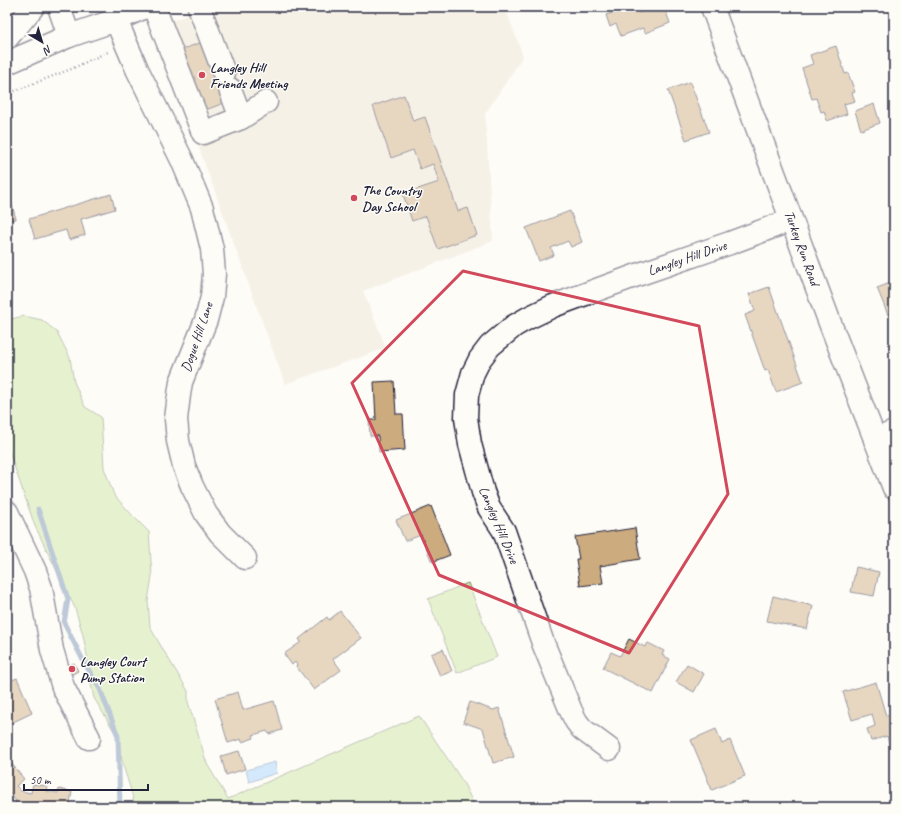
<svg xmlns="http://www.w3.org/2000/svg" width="901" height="814" font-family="Caveat,sans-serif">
<rect width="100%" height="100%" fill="#fdfcf7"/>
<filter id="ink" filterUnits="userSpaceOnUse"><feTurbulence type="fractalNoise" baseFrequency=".025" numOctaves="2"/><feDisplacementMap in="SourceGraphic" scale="8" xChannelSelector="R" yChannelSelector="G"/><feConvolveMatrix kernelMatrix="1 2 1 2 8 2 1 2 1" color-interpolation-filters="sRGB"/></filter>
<g filter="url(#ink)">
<path fill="#eee4d3" d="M209 7H505L523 56 485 114 493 241 363 291 386 348 285 384 155 27Z"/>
<g fill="#cbe69d" stroke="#76846c">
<path d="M24 316 42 320 57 332 70 358 74 382 85 407 101 417 104 468 114 495 133 516 149 532 152 576 148 601 150 627 162 648 188 691V702L207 764 228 799 419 716 463 782 475 807H135L132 794 123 765 117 736 94 698 90 680 87 655 83 635 75 608 35 526 7 445V320Z"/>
<path d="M468 583 497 657 457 673 428 599Z"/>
</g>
<path fill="#a3d2ff" stroke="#6f8cb1" d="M275 762 277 773 249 782 246 770Z"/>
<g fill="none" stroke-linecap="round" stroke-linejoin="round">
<path stroke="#6f8cb1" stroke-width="5" d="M38 509 68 599 64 623 85 664 100 689 118 736 120 807"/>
</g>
<g fill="#ccab7f" stroke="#22223b">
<path d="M610 7H637H636L639 13 653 7H664L670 23 645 33 643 28 621 36 616 24 610 27 606 15 612 13Z"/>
<path d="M202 42 230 89 224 103 203 111 181 50Z"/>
<path d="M836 46 845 74 848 73 855 92 852 93 855 101 844 104 847 114 827 121 824 111 821 112 816 98 812 99 802 68 813 64 810 55Z"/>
<path d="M690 82 709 132 686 140 668 90Z"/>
<path d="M404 95 413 121 425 117 458 211 468 208 477 235 438 249 426 216 412 221 403 194 439 182 433 164 420 169 413 150 391 158 373 106Z"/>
<path d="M874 104 880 123 861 130 855 111Z"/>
<path d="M7 187 16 219 7 221Z"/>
<path d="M111 194 115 209 81 219 85 235 69 240 66 230 35 239 29 219Z"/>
<path d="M570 211 582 242 571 247 568 241 551 248 554 255 539 261 526 228Z"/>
<path d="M893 282 894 285V313L888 315 877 288Z"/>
<path d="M769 287 803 382 776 392 768 370 765 371 745 315 755 311 749 294Z"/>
<path d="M394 381 396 414H403L405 450 379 452 378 436H370L369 420H376L374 382Z"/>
<path d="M431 506 450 555 432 562 421 535 405 541 396 520Z"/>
<path d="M635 528 640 559 600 566 603 583 580 586 576 559H579L575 537Z"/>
<path d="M856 567 879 572 874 596 851 592Z"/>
<path d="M773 596 813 606 807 629 767 621Z"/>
<path d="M340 611 361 638 333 659 341 670 314 690 296 666 297 665 295 662 292 665 284 654 301 642 299 639 327 617 329 620Z"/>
<path d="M629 639 645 647 648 643 664 651 662 655 670 659 653 693 603 668 611 652 620 656Z"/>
<path d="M443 649 452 671 440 676 431 654Z"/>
<path d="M74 663 78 671 71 675 67 666Z"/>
<path d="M687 664 704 674 694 692 676 682Z"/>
<path d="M7 669 12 680 17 678 32 713 7 725Z"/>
<path d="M876 682 886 716 894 714V750L891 751 887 736 871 741 867 729 875 726 872 714 852 720 843 692Z"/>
<path d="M238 692 243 710 274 701 282 730 269 734 267 731 253 735 254 738 242 742 241 739 228 743 215 699Z"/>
<path d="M470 702 493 710 499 708 514 757 493 763 483 729 463 722Z"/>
<path d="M716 729 722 744 730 740 745 776 712 790 691 740Z"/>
<path d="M239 751 245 769 226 775 221 756Z"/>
<path d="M7 758 24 779 16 786 21 791 31 793 33 784 47 786 46 791 58 793 59 789 72 792 69 807H14L16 801 7 790Z"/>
</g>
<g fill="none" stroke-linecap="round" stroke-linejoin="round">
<defs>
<g id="minor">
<path d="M59 7 69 36"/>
<path d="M154 7 203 133 241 118 230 89"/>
<path d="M199 7 224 73"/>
<path d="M712 7 830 323 894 488"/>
<path d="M116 20 137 69 182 160 202 208 212 249 214 274 212 297 206 320 181 382 179 395 176 419 178 441 184 466 192 486 206 514 220 533 245 558"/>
<path d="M7 38 33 7"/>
<path d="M241 118 266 102"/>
<path d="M875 440 894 432"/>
<path d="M7 512 35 571 41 588 52 650 63 687 89 738"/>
<path d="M609 749 582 729 576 721 571 711 543 643 504 531 489 508 483 492 470 444 466 418 467 395 473 373 480 359 490 346 514 326 528 318 553 306 640 274 730 243 791 220"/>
</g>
<path id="major" d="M7 63 69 36 116 20 145 7"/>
</defs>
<use href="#minor" stroke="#22223b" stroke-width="25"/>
<use href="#major" stroke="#22223b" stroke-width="25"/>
<path stroke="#22223b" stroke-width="2.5" stroke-dasharray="1 3" stroke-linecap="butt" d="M7 94 71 69 110 51"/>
<use href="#minor" stroke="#fdfcf7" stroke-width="22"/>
<use href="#major" stroke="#fdfcf7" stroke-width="22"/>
</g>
</g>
<path d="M0 0H901V814H0ZM463 271 699 326 728 494 629 653 439 575 352 383Z" fill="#fdfcf7" fill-opacity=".55" fill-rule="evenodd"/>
<path fill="none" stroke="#d1495b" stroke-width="3" stroke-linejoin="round" d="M463 271 699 326 728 494 629 653 439 575 352 383Z"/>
<g fill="#d1495b" stroke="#fdfcf7" stroke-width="1.5">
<circle cx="202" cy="75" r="4"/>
<circle cx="354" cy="198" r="4"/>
<circle cx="72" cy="669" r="4"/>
</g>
<g text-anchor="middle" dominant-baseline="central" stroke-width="3" stroke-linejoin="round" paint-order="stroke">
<g font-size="14" font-weight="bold" fill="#22223b" stroke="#fdfcf7" text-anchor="start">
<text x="210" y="67">Langley Hill<tspan x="210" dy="16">Friends Meeting</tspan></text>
<text x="362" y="190">The Country<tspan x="362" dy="16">Day School</tspan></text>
<text x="80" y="661">Langley Court<tspan x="80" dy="16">Pump Station</tspan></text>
</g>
<g font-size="14" fill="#22223b" stroke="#fdfcf7">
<text transform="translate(802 248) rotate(70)">Turkey Run Road</text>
<text transform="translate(687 258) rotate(-19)">Langley Hill Drive</text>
<text transform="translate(197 337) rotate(-71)">Dogue Hill Lane</text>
<text transform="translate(499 525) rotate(67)">Langley Hill Drive</text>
</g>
</g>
<rect width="901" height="814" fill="none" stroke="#fdfcf7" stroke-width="24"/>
<rect x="12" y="12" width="877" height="790" fill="none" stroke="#22223b" stroke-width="1.5" filter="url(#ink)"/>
<g transform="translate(42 42) rotate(142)" stroke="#fdfcf7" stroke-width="3" paint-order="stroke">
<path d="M0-3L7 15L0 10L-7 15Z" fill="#22223b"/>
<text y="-6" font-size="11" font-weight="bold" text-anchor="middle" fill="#22223b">N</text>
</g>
<path d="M24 784v6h124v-6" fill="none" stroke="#22223b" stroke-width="2"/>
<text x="30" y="784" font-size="12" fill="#22223b" stroke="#fdfcf7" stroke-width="3" paint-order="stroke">50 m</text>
</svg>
